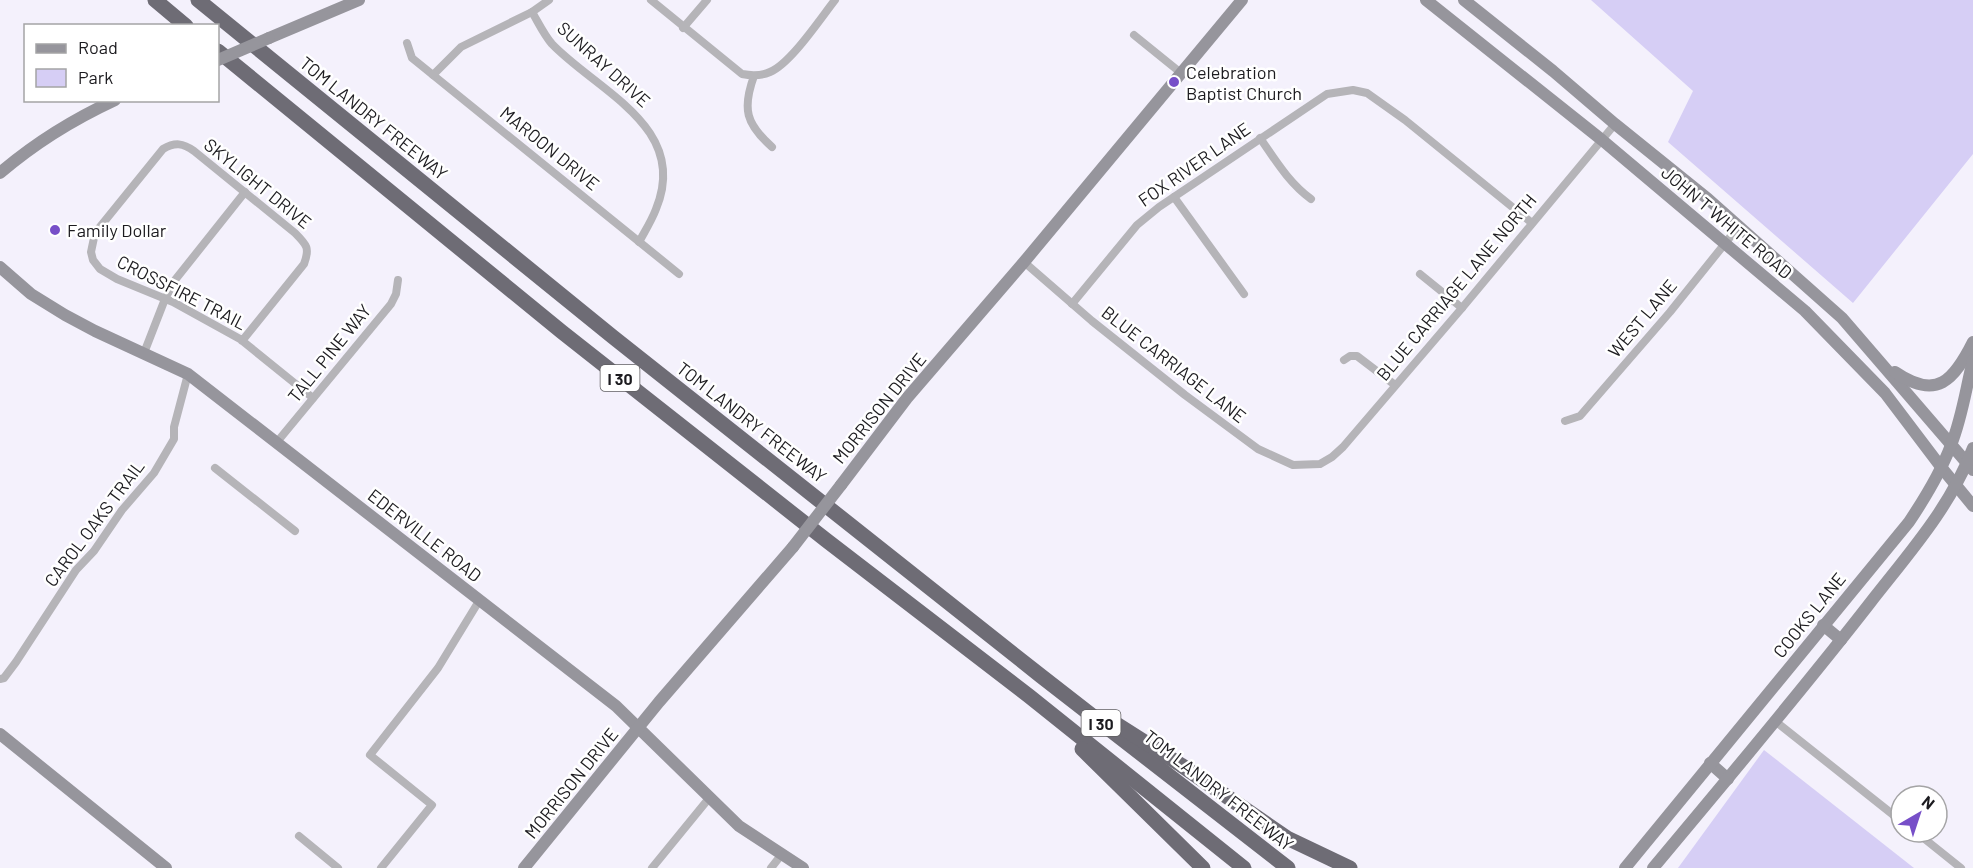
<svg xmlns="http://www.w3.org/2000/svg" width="1973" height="868" font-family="Barlow,sans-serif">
<rect width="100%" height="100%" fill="#f4f1fc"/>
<g fill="#d6cef5">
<path d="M1591 0H1973V154L1853 303 1668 142 1693 91Z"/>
<path d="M1764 750 1914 868H1678Z"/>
</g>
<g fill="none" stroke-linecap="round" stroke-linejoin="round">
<g stroke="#b5b4b8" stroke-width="8">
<path d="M651 0 742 74C752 76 761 76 770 72 791 63 820 19 835 0"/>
<path d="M532 12C538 22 544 35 552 44 597 91 690 127 656 209 652 220 645 231 639 242"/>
<path d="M683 28 707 0"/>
<path d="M1134 35 1181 73"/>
<path d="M407 43 412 58 679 274"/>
<path d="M433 75 461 47 532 12 549 0"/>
<path d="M754 76C742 109 746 124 772 147"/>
<path d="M1260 138C1276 161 1289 183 1311 199"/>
<path d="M1174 197 1244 294"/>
<path d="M1024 262 1092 321 1185 395 1258 449 1293 465 1320 464 1332 457 1343 447 1462 308 1615 124"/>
<path d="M1420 274 1462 308"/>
<path d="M1072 304 1137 225 1159 207 1327 94 1353 90 1367 93 1405 120 1532 223"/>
<path d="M242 341 304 264C310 248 307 245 295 233L194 151C183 143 175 142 163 149L95 233 91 252 93 260 100 269 117 279 173 302 240 339 313 398"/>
<path d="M144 353 165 299 175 280 245 192"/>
<path d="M1344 360 1350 356H1357L1395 385"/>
<path d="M1565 421 1580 416 1670 312 1739 226"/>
<path d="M277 442 391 304 396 294 398 280"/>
<path d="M215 468 295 531"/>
<path d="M0 679 4 678 16 662 76 570 94 551 122 510 154 473 174 439V427L188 374"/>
<path d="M1775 721 1901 821"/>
<path d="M1916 832 1961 868"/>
<path d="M299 836 338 868"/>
<path d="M381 868 432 805 370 755 438 668 479 601"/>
<path d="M652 868 710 797"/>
<path d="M771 868 782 854"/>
</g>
<g stroke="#96959c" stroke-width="12">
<path d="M1426 0 1602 140 1805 311 1885 393 1941 467 1973 506"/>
<path d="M1464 0 1553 71 1615 124 1708 199 1842 318 1973 470"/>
<path d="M269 38 359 0"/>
<path d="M0 173C36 142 72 120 115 100"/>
<path d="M0 267 31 294 65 315 95 331 188 374 616 706 739 826 803 868"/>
<path d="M1895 372C1937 401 1954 380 1973 342"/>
<path d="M841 485 907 398 1024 262 1242 0"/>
<path d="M1823 625 1841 640"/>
<path d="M0 734 166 868"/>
<path d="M1710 763 1728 779"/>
<path d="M524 868 659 702 793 547"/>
<path d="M1625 868 1909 522C1925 498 1941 472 1951 445 1962 418 1966 388 1973 360"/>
<path d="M1653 868C1726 781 1800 693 1870 603 1909 553 1950 508 1973 448"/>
</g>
<g stroke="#6e6c75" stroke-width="15">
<path d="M155 0 186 26"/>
<path d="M198 0 613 337 1041 676 1288 868"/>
<path d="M218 51 562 332 826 540 1029 696 1244 868"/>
<path d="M1118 725 1181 765 1287 838 1350 868"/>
<path d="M1082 749 1203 868"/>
</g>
<g stroke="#96959c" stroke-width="12">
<path d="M218 60 269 38"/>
<path d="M793 547 841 485"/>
</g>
</g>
<g fill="#774fc8" stroke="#fff" stroke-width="2">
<circle cx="1174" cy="82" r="6"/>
<circle cx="55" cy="230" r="6"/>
</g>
<g text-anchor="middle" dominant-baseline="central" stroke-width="5" stroke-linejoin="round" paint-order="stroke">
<g fill="#fff" stroke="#605f62" stroke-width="1.5">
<rect x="600.5" y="365" width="39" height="26" rx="4.5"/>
<rect x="1081.5" y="710" width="39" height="26" rx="4.5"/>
</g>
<g font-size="16" font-weight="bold" fill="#1c1b1f">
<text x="620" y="378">I 30</text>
<text x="1101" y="723">I 30</text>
</g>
<g font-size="18" fill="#1c1b1f" stroke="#fff">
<text transform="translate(604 64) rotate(42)">SUNRAY DRIVE</text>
<text transform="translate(374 118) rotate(39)">TOM LANDRY FREEWAY</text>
<text transform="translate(550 148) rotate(39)">MAROON DRIVE</text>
<text transform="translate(1194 164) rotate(-35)">FOX RIVER LANE</text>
<text transform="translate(258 183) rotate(39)">SKYLIGHT DRIVE</text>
<text transform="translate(1727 222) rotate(40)">JOHN T WHITE ROAD</text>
<text transform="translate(1456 287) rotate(-50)">BLUE CARRIAGE LANE NORTH</text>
<text transform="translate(182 292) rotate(27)">CROSSFIRE TRAIL</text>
<text transform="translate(1642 318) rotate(-50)">WEST LANE</text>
<text transform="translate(329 353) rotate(-51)">TALL PINE WAY</text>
<text transform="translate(1174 364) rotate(38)">BLUE CARRIAGE LANE</text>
<text transform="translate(879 408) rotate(-51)">MORRISON DRIVE</text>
<text transform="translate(752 422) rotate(38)">TOM LANDRY FREEWAY</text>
<text transform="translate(94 523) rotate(-53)">CAROL OAKS TRAIL</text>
<text transform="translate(425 535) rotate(38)">EDERVILLE ROAD</text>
<text transform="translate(1809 615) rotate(-51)">COOKS LANE</text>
<text transform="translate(571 783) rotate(-51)">MORRISON DRIVE</text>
<text transform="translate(1219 790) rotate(38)">TOM LANDRY FREEWAY</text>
</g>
<g font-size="18" fill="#1c1b1f" stroke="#fff" text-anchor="start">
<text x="1186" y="72">Celebration<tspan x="1186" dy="21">Baptist Church</tspan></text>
<text x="67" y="230">Family Dollar</text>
</g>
</g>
<rect x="24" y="24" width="195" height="78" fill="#ffffff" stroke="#a4a4a5" stroke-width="1.5"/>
<rect x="36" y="44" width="30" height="9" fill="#96959c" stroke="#a4a4a5" stroke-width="1.5"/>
<text x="78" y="54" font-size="18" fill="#1c1b1f">Road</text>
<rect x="36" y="69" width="30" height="18" fill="#d6cef5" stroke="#a4a4a5" stroke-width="1.5"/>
<text x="78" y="84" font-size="18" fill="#1c1b1f">Park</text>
<g transform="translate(1919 814) rotate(39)"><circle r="28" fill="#ffffff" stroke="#a4a4a5" stroke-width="1.5"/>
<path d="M0-4.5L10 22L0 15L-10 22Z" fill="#774fc8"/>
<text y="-9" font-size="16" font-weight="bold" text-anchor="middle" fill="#1c1b1f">N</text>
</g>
</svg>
